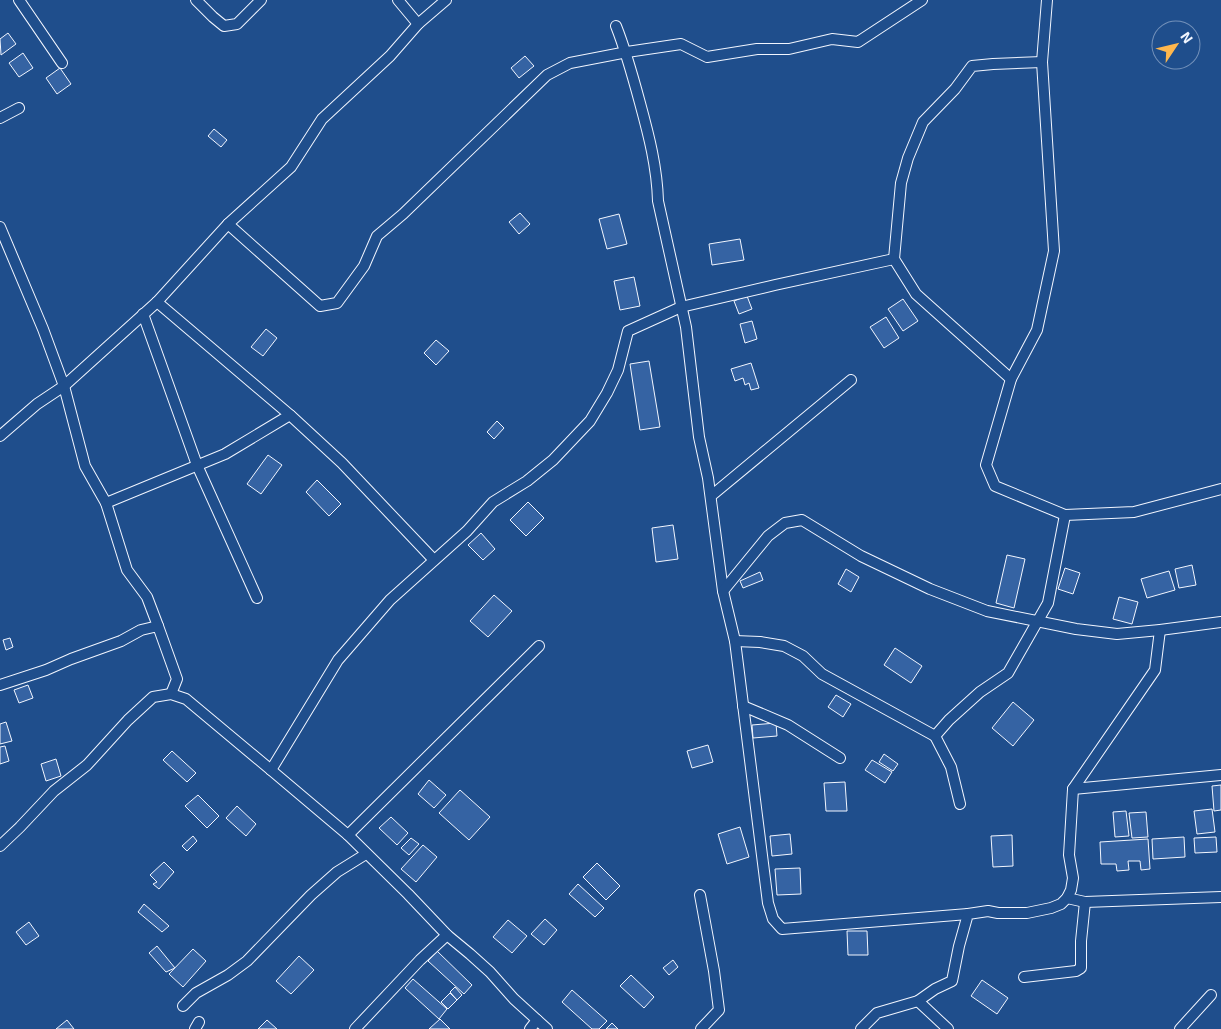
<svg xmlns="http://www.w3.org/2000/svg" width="1221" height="1029" font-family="'Exo 2',sans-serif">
<rect width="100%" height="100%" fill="#1f4e8c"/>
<g fill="#3563a3" stroke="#f2f6ff">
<path d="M8 33 16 44 1 55 0 39Z"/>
<path d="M23 53 33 68 19 77 9 63Z"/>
<path d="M525 56 534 66 519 78 511 68Z"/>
<path d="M60 68 71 84 57 94 46 78Z"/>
<path d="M214 129 227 140 221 147 208 136Z"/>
<path d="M520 213 530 224 519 234 509 222Z"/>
<path d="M619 214 627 244 607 249 599 219Z"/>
<path d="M740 239 744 260 712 265 709 244Z"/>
<path d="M634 277 640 306 620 310 614 281Z"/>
<path d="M747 296 752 309 739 314 734 301Z"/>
<path d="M903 299 918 321 903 331 888 309Z"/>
<path d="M886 317 899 338 884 348 870 327Z"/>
<path d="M752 321 757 339 745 343 740 324Z"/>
<path d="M266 329 277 338 263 356 251 347Z"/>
<path d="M436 340 449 351 436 365 424 353Z"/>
<path d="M649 361 660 427 640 430 630 364Z"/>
<path d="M751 363 759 388 751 390 749 383 745 385 743 378 735 381 731 369Z"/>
<path d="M497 421 504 428 494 439 487 432Z"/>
<path d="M268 455 282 465 261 494 247 484Z"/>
<path d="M317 480 341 504 329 516 306 492Z"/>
<path d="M528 502 544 518 526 536 510 520Z"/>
<path d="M673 525 678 559 656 562 652 528Z"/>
<path d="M481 533 495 549 483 560 468 545Z"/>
<path d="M1007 555 1025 559 1014 608 996 603Z"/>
<path d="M1192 565 1196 585 1179 588 1175 569Z"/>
<path d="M1065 568 1080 573 1073 594 1058 589Z"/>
<path d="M846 569 859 577 851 592 838 584Z"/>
<path d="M1169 571 1175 590 1147 598 1141 579Z"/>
<path d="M760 572 763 580 743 588 740 581Z"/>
<path d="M494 595 512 611 488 637 470 621Z"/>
<path d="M1119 597 1138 602 1132 624 1113 619Z"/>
<path d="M10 638 13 647 6 650 3 640Z"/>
<path d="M895 648 922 666 911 683 884 665Z"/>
<path d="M28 685 33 698 19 703 14 690Z"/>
<path d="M836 695 851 704 843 717 828 707Z"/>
<path d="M1013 702 1034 720 1013 746 992 728Z"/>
<path d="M6 722 12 741 0 744V724Z"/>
<path d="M776 723 777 736 753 738 752 725Z"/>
<path d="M708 745 713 762 692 768 687 751Z"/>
<path d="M5 746 9 761 0 764V747Z"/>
<path d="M172 751 196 773 187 782 163 760Z"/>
<path d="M884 754 898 764 893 771 879 762Z"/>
<path d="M56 759 61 776 46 781 41 764Z"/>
<path d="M872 760 892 772 885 783 865 770Z"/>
<path d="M429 780 446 795 434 808 418 794Z"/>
<path d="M845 782 847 811H826L824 783Z"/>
<path d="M1221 785V810L1214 811 1212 786Z"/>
<path d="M460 790 490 817 469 840 439 813Z"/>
<path d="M198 795 219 816 207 828 185 806Z"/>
<path d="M237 806 256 824 246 836 226 818Z"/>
<path d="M1212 809 1215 832 1197 834 1194 811Z"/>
<path d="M1126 811 1129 836 1115 837 1113 812Z"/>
<path d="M1146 812 1148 837 1132 838 1129 813Z"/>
<path d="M391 817 408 833 397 845 379 828Z"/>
<path d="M740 827 749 857 727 864 718 834Z"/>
<path d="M790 834 792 854 772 856 770 836Z"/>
<path d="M1012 835 1013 866 993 867 991 836Z"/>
<path d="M193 836 197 841 187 851 182 846Z"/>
<path d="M1184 837 1185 857 1153 859 1152 839Z"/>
<path d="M1216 837 1217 852 1195 853 1194 838Z"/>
<path d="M411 838 419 844 409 855 401 848Z"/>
<path d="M1148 839 1150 869 1141 870 1140 861H1128L1129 870 1117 871 1116 864H1101L1100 842Z"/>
<path d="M423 845 437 857 416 882 401 869Z"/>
<path d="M164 862 174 872 159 889 153 884 157 882 150 875Z"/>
<path d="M597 863 620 886 606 900 583 877Z"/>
<path d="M800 868 801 894 777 895 775 869Z"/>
<path d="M578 884 604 908 595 917 569 894Z"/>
<path d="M144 904 169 926 162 932 138 912Z"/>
<path d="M545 919 557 930 544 945 531 934Z"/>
<path d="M508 920 527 936 512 953 493 937Z"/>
<path d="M29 922 39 936 26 945 16 932Z"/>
<path d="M847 931H867L868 955H848Z"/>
<path d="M157 946 175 968 166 972 149 953Z"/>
<path d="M193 949 206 961 183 987 169 974Z"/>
<path d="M437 951 472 985 464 994 428 961Z"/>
<path d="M299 956 314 970 291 994 276 981Z"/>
<path d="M673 960 678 967 669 975 663 968Z"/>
<path d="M631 975 654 997 644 1008 620 986Z"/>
<path d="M413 979 447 1009 439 1019 405 988Z"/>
<path d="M982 980 1008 998 997 1014 971 996Z"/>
<path d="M455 987 462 995 457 1000 450 992Z"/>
<path d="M572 990 607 1021 599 1029H592L562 1002Z"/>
<path d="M450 993 457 1000 448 1009 441 1002Z"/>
<path d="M440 1019 450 1029H429Z"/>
<path d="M67 1020 74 1029H56Z"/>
<path d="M267 1020 277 1029H258Z"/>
<path d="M612 1023 618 1029H606Z"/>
</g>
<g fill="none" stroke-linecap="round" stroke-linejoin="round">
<defs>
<g id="minor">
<path d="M19 0 62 63"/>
<path d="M196 0 213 17 224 26 237 24 261 0"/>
<path d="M398 0 418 24"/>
<path d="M616 26C626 51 633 77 640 103 649 136 657 167 658 201L686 327 699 437 708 478 723 591 735 641 768 903 773 919 782 929 968 914"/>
<path d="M0 118 19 108"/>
<path d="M228 224 320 306 337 303 364 266 377 236 403 214 547 75 570 63 627 52 681 44 707 57 757 49H789L832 39 858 42 922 0"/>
<path d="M0 227 43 329 64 386 85 466 106 503 127 570 147 597 158 626"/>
<path d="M157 302 290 415 342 463 434 560"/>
<path d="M143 314 197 465 257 598"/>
<path d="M1011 379 916 294 894 259 901 183 908 158 923 122 955 89 972 66 993 64 1042 62"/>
<path d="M0 436 37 404 64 386 157 302 228 224 291 167 322 119 390 56 418 24 446 0"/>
<path d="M711 496 851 380"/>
<path d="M106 503 225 454 290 415"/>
<path d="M1065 515 1134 512 1221 489"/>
<path d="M723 591 768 536 785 523 802 520 861 556 930 589 987 611 1076 629 1117 634 1160 630 1221 622"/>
<path d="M735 641 760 642 784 646 803 656 822 674 935 736"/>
<path d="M0 685 46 670 71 659 121 641 141 630 158 626 177 679 171 694"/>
<path d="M743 706 788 725 840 758"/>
<path d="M271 770 338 660 390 600 467 531 493 502 527 481 553 460 590 421 607 393 618 370 628 331 681 307 775 285 894 259"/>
<path d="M1073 789 1221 775"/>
<path d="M960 804 951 767 935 736 949 720 980 692 1008 673 1048 603 1065 515 995 486 986 465 1011 379 1037 330 1054 251 1042 62 1047 0"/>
<path d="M348 835 539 646"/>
<path d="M0 846 20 827 54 791 87 765 128 720 153 697 171 694 186 699 271 770 348 835 408 894 447 935 470 954 490 972 514 999 547 1029"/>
<path d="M700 895 714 971 719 1010 701 1029"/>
<path d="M1067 898 1085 902 1221 897"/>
<path d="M1024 977 1076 971 1081 968V941L1085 902"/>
<path d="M918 1001 948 1029"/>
<path d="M183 1006 196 993 228 975 247 961 311 895 337 872 366 854"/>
<path d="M195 1029 199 1022"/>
<path d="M355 1029 420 960 447 935"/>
<path d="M530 1029 537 1020"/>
<path d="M861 1029 877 1013 918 1001 935 989 952 981 959 946 968 914 988 911 998 913H1027L1051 908 1061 904 1067 898 1071 890 1073 878 1069 855 1073 789 1155 670 1160 630"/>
<path d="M1180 1029 1211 995"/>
</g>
</defs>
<use href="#minor" stroke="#f2f6ff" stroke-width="12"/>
<use href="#minor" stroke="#1f4e8c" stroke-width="10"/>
</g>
<g transform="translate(1176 45) rotate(55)"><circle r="24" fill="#1f4e8c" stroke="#7391ba"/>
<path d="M0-4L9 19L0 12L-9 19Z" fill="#ffb74d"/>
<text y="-8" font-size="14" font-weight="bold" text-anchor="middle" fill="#f2f6ff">N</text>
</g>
</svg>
